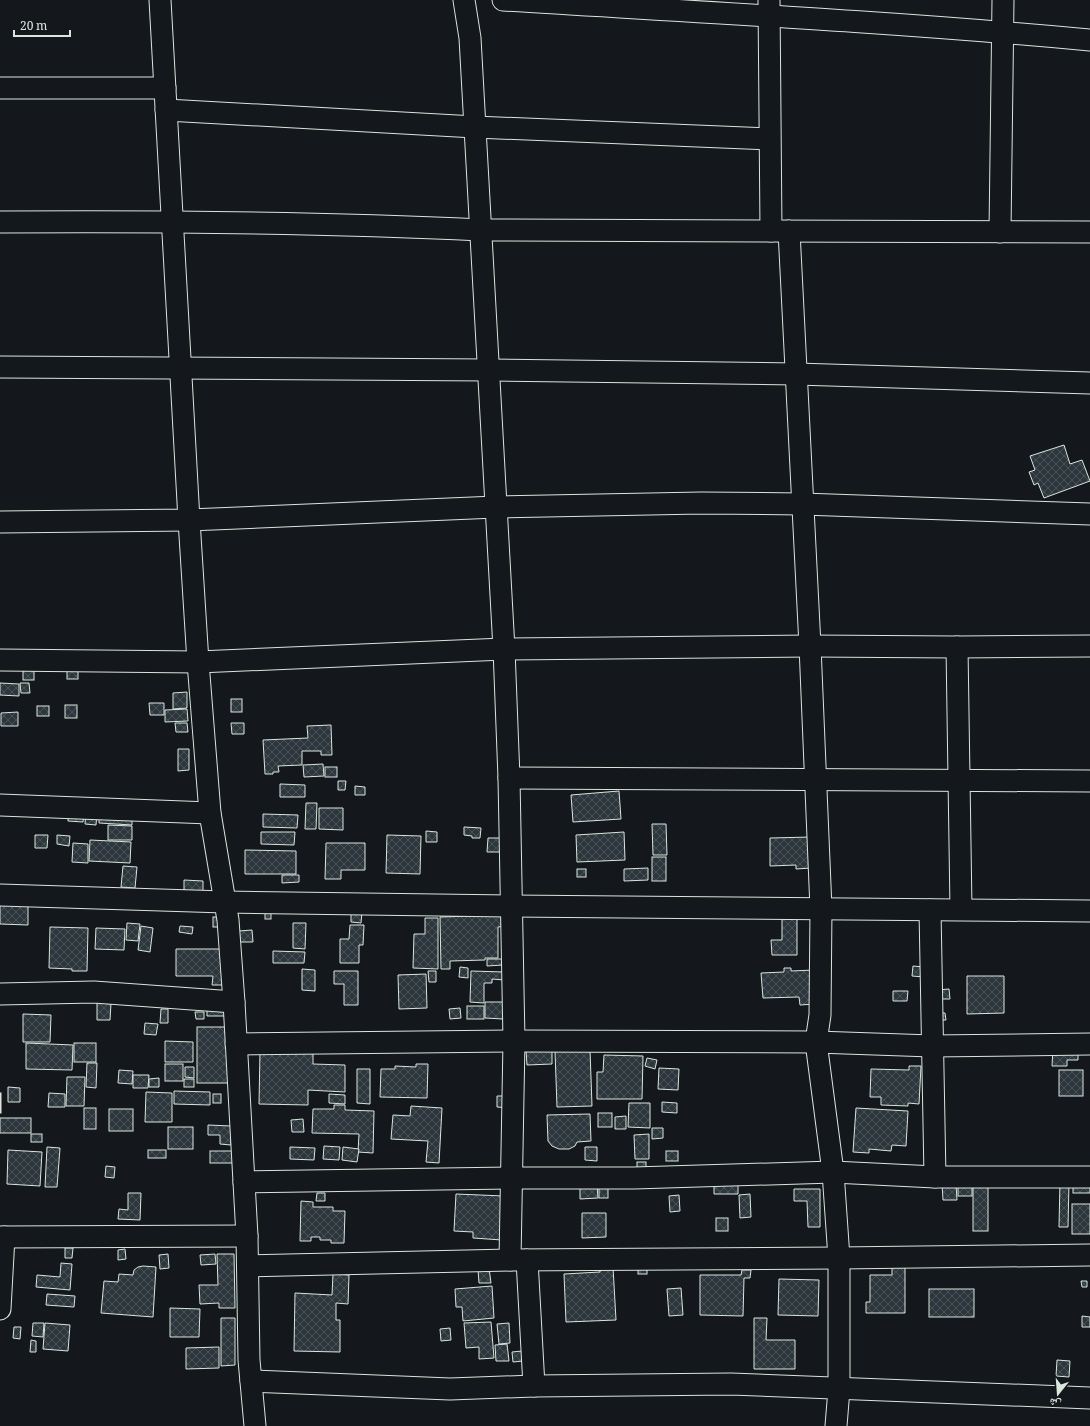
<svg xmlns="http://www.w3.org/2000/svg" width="1090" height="1426" font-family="Georgia,'Noto Naskh Arabic',serif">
<defs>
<pattern id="building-cross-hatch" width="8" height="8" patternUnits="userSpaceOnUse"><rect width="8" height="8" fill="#2c363c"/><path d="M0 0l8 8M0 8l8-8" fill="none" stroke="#4a5358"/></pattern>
</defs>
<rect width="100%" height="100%" fill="#14181c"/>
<g fill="url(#building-cross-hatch)" stroke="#d8e6dc">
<path d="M1064 445 1070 464 1082 460 1090 481 1044 498 1038 483 1034 485 1029 472 1035 470 1030 456Z"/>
<rect x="67" y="668" width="11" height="11"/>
<rect x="23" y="670" width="11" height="10"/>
<path d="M0 683 19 684V696L0 695Z"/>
<path d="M20 683H29L30 693H21Z"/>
<path d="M187 692V708L173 709V693Z"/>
<rect x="231" y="699" width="11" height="13"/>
<path d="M149 703H164V715H150Z"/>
<rect x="65" y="705" width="12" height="13"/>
<rect x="37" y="706" width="12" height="10"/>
<path d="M187 709 188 721 165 722V710Z"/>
<path d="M18 712V726H1V713Z"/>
<path d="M175 723H187L188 732H176Z"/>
<path d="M231 723H244V734H232Z"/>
<path d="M331 725 332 755H321V751H302V765L278 766 279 772H273V774H265L263 740 308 738 307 726Z"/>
<path d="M178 749H189V770L178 771Z"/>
<path d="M323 764 324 776 304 777 303 765Z"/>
<rect x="325" y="767" width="12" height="10"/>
<path d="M338 781H346L345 790H338Z"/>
<path d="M280 784 305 785V797H280Z"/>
<path d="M355 786 365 787V795H355Z"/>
<path d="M619 791 621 819 573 822 571 795Z"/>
<path d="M306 803H317L316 829H305Z"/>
<path d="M319 808H343V830L319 829Z"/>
<path d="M68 811 84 812 83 822 68 821Z"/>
<path d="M86 812 97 813 96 825 85 824Z"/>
<path d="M99 813 132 814V825L99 823Z"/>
<path d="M263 814 298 815 297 828 263 827Z"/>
<path d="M652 824H666L667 855H653Z"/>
<path d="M108 825 132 826V840H108Z"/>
<path d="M464 827 481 828 480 838H472V836L464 835Z"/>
<path d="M426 831 437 832V842H426Z"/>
<path d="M261 832H295L294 845 261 844Z"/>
<path d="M624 832 625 860 577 862 576 835Z"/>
<path d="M35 835H48L47 848H35Z"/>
<path d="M57 835 70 836 69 846 57 844Z"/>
<path d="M387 835 421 836 420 874 386 873Z"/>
<path d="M811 837V868L796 869V865L770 866V838Z"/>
<path d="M488 838H505V852H487Z"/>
<path d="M90 840 131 842 130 863 89 861Z"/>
<path d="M73 843 88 844V863L72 862Z"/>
<path d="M326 843H365V870H341V879H325Z"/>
<path d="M245 850 296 851V874H245Z"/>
<rect x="652" y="857" width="14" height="24"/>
<path d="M123 866 137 867 135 888 121 887Z"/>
<path d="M648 868V880L624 881V869Z"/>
<rect x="577" y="869" width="9" height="8"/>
<path d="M282 875H299V882L282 883Z"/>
<path d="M184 880 203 881V892L184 891Z"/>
<path d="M0 899 28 900V925L0 924Z"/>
<rect x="265" y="910" width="6" height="9"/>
<path d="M351 912H362L361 923 351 922Z"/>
<path d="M506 915V926L498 927V958H485V960L450 961V969H441L440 917Z"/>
<rect x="213" y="917" width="10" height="10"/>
<path d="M425 918H438V969L413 968 414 934H425Z"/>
<path d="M782 918H797V955H772L771 940H782Z"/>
<path d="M127 923 140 924 138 941 126 940Z"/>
<path d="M293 923H306L305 949 293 948Z"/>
<path d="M350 925H364L363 945H359V963H340V939H349Z"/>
<path d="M141 926 153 928 150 952 138 950Z"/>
<path d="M180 926 193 927 192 934 179 932Z"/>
<path d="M50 927 88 928 87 971H72V969L49 968Z"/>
<path d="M96 928 125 929 124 950 95 949Z"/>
<path d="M252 930 253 942H240L239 931Z"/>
<path d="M176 949H226V985H212L213 976H176Z"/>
<path d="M273 951 305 952 304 963H273Z"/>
<path d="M487 959H502L503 965 487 966Z"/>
<path d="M913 966 924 967V977L912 976Z"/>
<path d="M460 967 468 968V978L459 977Z"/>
<path d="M784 968H791V971L814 970 815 1004 800 1005 799 997 763 998 761 973 784 972Z"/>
<path d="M302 969 315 970V991L302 990Z"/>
<path d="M334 971H358V1005H344V984H334Z"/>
<path d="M428 971H436V982H429Z"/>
<path d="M471 971 504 972V980L492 979V983H484V1003L470 1002Z"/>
<path d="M426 974 427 1008 399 1009 398 975Z"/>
<path d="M967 976H1004V1013L967 1014Z"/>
<path d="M949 989 950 999H938L937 990Z"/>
<path d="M893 991H908L907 1001H893Z"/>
<path d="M97 1002 111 1003 110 1020H97Z"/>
<path d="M485 1002H503V1019L485 1018Z"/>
<path d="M207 1006 227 1007V1016H207Z"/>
<rect x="467" y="1006" width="17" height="13"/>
<path d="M460 1008 461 1018 450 1019 449 1009Z"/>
<path d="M161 1009H168V1023H160Z"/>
<path d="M195 1012H204V1019H196Z"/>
<path d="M939 1013H945L946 1020H939Z"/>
<path d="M23 1014 51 1015 50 1042H23Z"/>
<path d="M145 1023 158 1024 156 1035 144 1034Z"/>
<rect x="197" y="1027" width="33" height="56"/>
<path d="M165 1041 193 1042V1062H165Z"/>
<path d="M26 1043 73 1045 72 1070 26 1069Z"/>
<rect x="74" y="1043" width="22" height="19"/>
<path d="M1053 1047 1078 1048V1060H1067V1066H1052Z"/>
<path d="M526 1050H552V1064L527 1065Z"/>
<path d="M590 1050 592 1106 557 1107 555 1051Z"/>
<path d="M260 1051 313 1053V1064L345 1065V1092L308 1090V1105L259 1104Z"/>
<path d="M604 1055 643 1056 642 1099H597V1072H603Z"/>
<path d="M647 1058 657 1060 655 1069 645 1066Z"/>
<path d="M87 1063H97L96 1088 86 1087Z"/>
<rect x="165" y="1064" width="18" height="17"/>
<path d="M416 1064H428L427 1098 380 1097 381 1069H395V1066L416 1067Z"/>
<path d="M909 1066H921L919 1104 908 1103V1106L881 1105V1097H870L871 1069 909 1070Z"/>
<path d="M185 1067H194V1078L185 1077Z"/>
<path d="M659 1068 679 1069 678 1090 658 1089Z"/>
<path d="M357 1069H370V1104L357 1103Z"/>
<path d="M119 1070 133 1071 132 1084 118 1083Z"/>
<rect x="1059" y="1070" width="24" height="26"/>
<path d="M133 1075H149L148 1088H133Z"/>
<path d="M67 1077H85L84 1106H66Z"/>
<path d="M159 1078V1087H149V1079Z"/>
<rect x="184" y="1079" width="10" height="8"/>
<path d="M8 1087 20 1088V1102H8Z"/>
<path d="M174 1091 210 1092V1105L174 1104Z"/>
<path d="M146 1092 172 1093V1122H145Z"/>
<rect x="0" y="1093" width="1" height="20"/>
<path d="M49 1093 65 1094V1107H48Z"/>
<rect x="213" y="1094" width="8" height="9"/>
<path d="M329 1094 345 1095V1104L329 1103Z"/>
<path d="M497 1096H510L509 1108 497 1107Z"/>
<path d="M662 1102 677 1103V1113L662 1112Z"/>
<path d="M629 1103H650V1128L628 1127Z"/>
<path d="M334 1105H345V1110L374 1111 373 1153 358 1152 359 1134 312 1133 313 1109H334Z"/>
<path d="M411 1106 442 1108 439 1163 426 1162 428 1141 391 1139 393 1115 410 1116Z"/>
<rect x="84" y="1108" width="12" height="21"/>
<path d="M856 1108 908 1111 906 1146 892 1145 891 1151 869 1149V1153L853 1152Z"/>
<rect x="109" y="1109" width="24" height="22"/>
<rect x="598" y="1113" width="14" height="14"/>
<path d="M590 1114 591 1141 577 1142 575 1146 569 1149H559L552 1146 548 1141 547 1115Z"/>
<path d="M626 1116V1129H615V1117Z"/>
<rect x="0" y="1118" width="31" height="15"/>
<path d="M303 1119 304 1132H292L291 1120Z"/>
<path d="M208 1125 231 1126V1145L220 1144V1135H208Z"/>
<rect x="168" y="1127" width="25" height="22"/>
<path d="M652 1128H663V1138L652 1139Z"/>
<rect x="31" y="1134" width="11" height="8"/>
<path d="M649 1134V1159H635L634 1135Z"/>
<path d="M324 1146 340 1147 339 1160 323 1159Z"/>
<path d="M47 1147 60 1148 57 1187H45Z"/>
<path d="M290 1147 315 1148 314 1160 290 1159Z"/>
<path d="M343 1147 359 1149 357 1162 342 1160Z"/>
<path d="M585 1147H597V1161L585 1160Z"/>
<path d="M8 1150 42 1152 40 1186 7 1184Z"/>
<rect x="148" y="1150" width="18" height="8"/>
<rect x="210" y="1151" width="29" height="12"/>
<rect x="666" y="1151" width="12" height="10"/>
<rect x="637" y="1162" width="9" height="9"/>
<path d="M106 1166 115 1167 114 1178 105 1177Z"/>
<path d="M738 1181V1194H714V1182Z"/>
<path d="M1060 1181H1069L1068 1227H1059Z"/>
<rect x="1073" y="1182" width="17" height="11"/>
<path d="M942 1184H956L957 1200H943Z"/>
<rect x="958" y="1184" width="14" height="12"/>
<path d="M597 1185 598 1198 580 1199V1186Z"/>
<rect x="599" y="1187" width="9" height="11"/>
<rect x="973" y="1187" width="15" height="44"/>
<path d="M794 1189H820V1227H808L807 1201H794Z"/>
<path d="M128 1193H141L140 1220 118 1219 119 1209 128 1210Z"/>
<path d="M317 1193H325V1201H316Z"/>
<path d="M456 1194 504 1196 502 1240 473 1238V1232L454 1231Z"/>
<path d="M750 1194 751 1217 740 1218 739 1195Z"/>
<path d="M679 1195 680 1211 670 1212 669 1196Z"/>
<path d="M301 1201 313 1202V1207H333V1211H345L344 1243H331V1240H320V1237H311V1241H300Z"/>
<rect x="1072" y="1204" width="18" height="30"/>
<path d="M582 1213H606V1237L582 1238Z"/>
<rect x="716" y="1218" width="12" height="13"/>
<path d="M65 1248H73L72 1258H65Z"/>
<path d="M125 1249 126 1259 118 1260V1250Z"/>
<path d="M168 1254 169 1268 160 1269 159 1255Z"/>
<path d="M215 1254 216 1264 201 1265 200 1255Z"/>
<path d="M217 1254H234L235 1308H219V1303L200 1304 199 1285H218Z"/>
<path d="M61 1263 72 1264 70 1290 36 1287 37 1275 60 1277Z"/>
<path d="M143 1266 156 1267 153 1317 101 1313 104 1281 118 1282 119 1274 133 1275 134 1270 138 1267Z"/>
<rect x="638" y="1266" width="9" height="8"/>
<path d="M600 1267H613L616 1320 566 1322 564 1274 600 1272Z"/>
<path d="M892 1267H905V1313H866V1302H870V1275H892Z"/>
<path d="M489 1268 491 1283H479L478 1269Z"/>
<path d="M742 1270H751L750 1278H744L743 1316 700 1315V1275H741Z"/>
<path d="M333 1274 349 1275 348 1304 336 1303V1320H340V1352L294 1351 295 1293 332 1295Z"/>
<path d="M779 1279 819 1280 818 1316 778 1315Z"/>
<path d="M1081 1281H1087V1287H1082Z"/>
<path d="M492 1286 494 1318 463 1321 462 1307H456L455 1289Z"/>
<path d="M681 1288 683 1315 669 1316 667 1289Z"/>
<rect x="929" y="1289" width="45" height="28"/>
<path d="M47 1294 75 1296 74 1307 46 1305Z"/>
<path d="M170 1308 200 1309 199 1337H170Z"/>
<path d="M1082 1316 1090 1317V1327H1082Z"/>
<path d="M221 1318H235V1365L221 1366Z"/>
<path d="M754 1318H767L766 1340H795V1369H754Z"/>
<path d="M491 1322 494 1358 479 1359V1347L466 1348 464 1323Z"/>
<path d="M33 1323H44L43 1337 32 1336Z"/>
<path d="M45 1323 70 1325 68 1351 43 1349Z"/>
<path d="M509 1323 510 1343 499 1344 497 1324Z"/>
<path d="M14 1327H21L20 1339 13 1338Z"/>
<path d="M450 1328 451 1340 441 1341 440 1329Z"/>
<path d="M31 1340 36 1341V1352H30Z"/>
<path d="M507 1344 509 1361H496L495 1345Z"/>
<path d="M219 1347V1368L186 1369V1348Z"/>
<path d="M522 1351 523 1361 513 1362 512 1352Z"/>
<path d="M1057 1360 1070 1361 1069 1377 1056 1376Z"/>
</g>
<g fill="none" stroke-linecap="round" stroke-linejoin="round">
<defs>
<g id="minor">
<path d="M160 0 189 520 198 662 210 813 228 920 234 1002 247 1236 249 1360 255 1426"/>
<path d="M464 0 470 38 504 649 509 778 514 1041 510 1260"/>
<path d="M503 0C699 12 895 22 1090 40"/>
<path d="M769 0 771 231"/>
<path d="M0 88H165"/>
<path d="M166 110 475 127 769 139"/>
<path d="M0 222C160 221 321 222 481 230L1090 232"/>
<path d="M789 231 810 646 821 909 820 1015 816 1042 833 1172 839 1258V1389L836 1426"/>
<path d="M1000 232 1003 0"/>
<path d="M0 367 489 370 796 374 1090 383"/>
<path d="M0 522 189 520 496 507 701 503 802 504 1090 514"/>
<path d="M957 647 961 909"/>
<path d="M0 660 198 662 504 649 810 646 957 647 1090 646"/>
<path d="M509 778 1090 781"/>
<path d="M0 805 210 813"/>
<path d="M0 895 225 902 511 906 1090 911"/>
<path d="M930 910 935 1177"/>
<path d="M0 994 94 992 234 1002"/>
<path d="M236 1044 514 1041 816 1042 932 1046 1090 1044"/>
<path d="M244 1182 511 1178H634L833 1172 935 1177H1090"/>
<path d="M0 1237 247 1236"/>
<path d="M527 1260 534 1386"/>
<path d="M248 1266 510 1260 839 1258 1090 1255"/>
<path d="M0 1309 4 1237"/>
<path d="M251 1381 450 1389 534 1386 731 1384 1090 1398"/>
</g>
</defs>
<use href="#minor" stroke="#d8e6dc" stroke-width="23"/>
<use href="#minor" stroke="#14181c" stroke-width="21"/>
</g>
<g transform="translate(1058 1394) rotate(197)" stroke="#14181c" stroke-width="3" paint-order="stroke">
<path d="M0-3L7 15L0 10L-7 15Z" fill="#d8e6dc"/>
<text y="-6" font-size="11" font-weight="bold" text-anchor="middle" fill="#d8e6dc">ش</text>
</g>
<path d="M14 30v6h56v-6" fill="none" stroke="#d8e6dc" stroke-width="2"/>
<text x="20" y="30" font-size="12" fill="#d8e6dc" stroke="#14181c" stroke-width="3" paint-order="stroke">20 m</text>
</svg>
